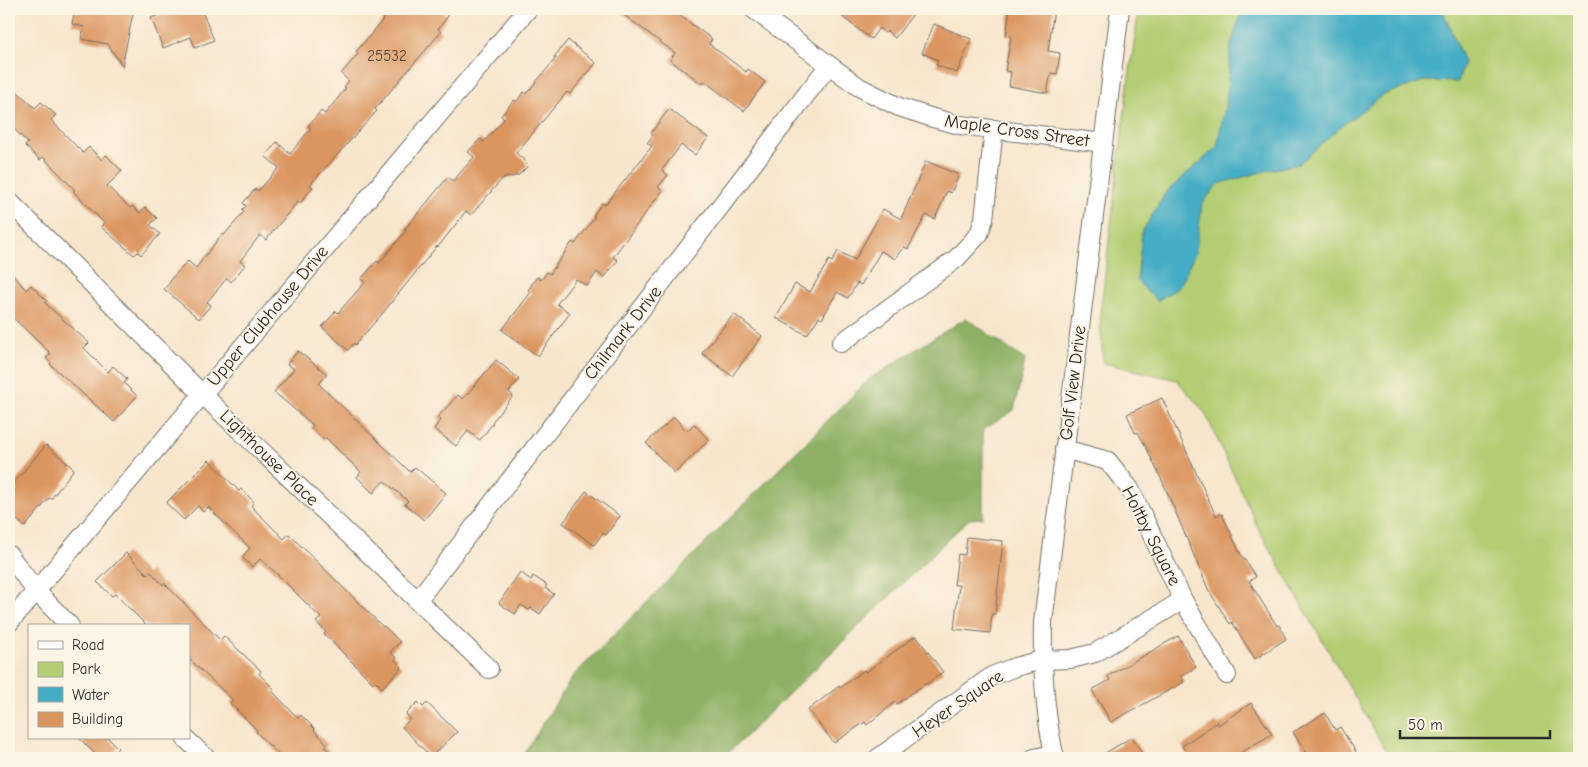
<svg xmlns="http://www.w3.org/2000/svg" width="1588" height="767" font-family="'Comic Neue',sans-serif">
<rect width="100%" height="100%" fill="#fcf5e5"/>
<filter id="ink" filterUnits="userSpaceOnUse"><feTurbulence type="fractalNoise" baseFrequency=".02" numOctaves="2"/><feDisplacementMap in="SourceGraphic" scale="10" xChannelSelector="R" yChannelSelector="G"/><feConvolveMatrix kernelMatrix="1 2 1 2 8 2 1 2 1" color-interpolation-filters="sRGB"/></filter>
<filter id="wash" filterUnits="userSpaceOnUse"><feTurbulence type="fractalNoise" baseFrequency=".0096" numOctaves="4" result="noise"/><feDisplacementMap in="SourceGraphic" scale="20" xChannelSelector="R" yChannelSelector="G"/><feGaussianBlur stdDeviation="1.12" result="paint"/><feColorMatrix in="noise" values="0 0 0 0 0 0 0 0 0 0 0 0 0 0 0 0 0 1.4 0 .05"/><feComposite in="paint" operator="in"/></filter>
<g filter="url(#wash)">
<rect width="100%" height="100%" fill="#f7e6ce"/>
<path fill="#b3ce73" stroke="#6f7c4f" d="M1139 9H1579V758H1390L1260 532 1205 413 1177 380 1103 363 1100 315 1128 84Z"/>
<path fill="#8eb165" stroke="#5c6e48" d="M966 318 1025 360 1014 410 983 430V518L969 519 723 758H521L574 675 869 379Z"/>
<path fill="#44adc4" stroke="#386c78" d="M1243 9H1442L1464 62 1458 82 1424 81 1383 95 1340 127 1299 164 1269 170 1218 184 1202 204 1196 251 1179 287 1157 301 1137 281 1142 232 1166 192 1217 147 1226 101 1231 44Z"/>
<g id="blocks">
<g fill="#db9660">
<path d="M75 9H134L122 66 108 44 81 39 84 27 72 24Z"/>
<path d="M174 9H201L214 40 195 48 191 37 163 48 151 18Z"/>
<path d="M392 9H439L448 16 438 29 441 32 375 109 377 111 310 185 313 187 300 203 298 201 266 240 260 235 240 261 245 265 231 282 227 278 207 302 211 305 199 319 164 289 171 281 170 280 188 261 196 268 222 234 224 235 244 212 242 210 246 206 243 203 255 189 258 191 279 168 265 156 277 142 290 154 311 128 308 126 321 111 325 114 346 88 344 87 349 81 341 74 358 54 356 52Z"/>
<path d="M616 9H671L712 39 709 44 746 72 748 69 765 82 744 111 704 81 702 84 670 60 675 53Z"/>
<path d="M832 9H917L895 38 887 31 885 33 879 28 871 39Z"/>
<path d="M1010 9H1054L1048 51 1060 53 1057 74 1051 73 1047 93 1009 86 1011 72 1005 71 1011 36 1006 35Z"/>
<path d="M934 24 971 39 957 73 936 65 938 60 922 53Z"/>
<path d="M568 40 596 63 570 94 567 92 516 153 525 161 527 167 519 175 502 179 471 215 466 211 438 247 437 246 382 314 355 345 354 343 348 350 322 327 336 311 338 313 365 282 361 279 377 261 379 263 406 231 404 230 448 177 453 181 474 157 468 152 480 139 484 142 504 119 501 116 514 100 516 102 524 92 526 94 556 58 554 57Z"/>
<path d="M9 84 35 108 41 102 56 115 51 120 83 153 89 147 102 160 106 155 122 171 107 186 130 208 132 206 140 213 145 207 157 218 150 225 160 234 141 255 138 252 134 255 101 227 104 223 73 191 75 190 43 157 40 160 25 146 28 143 9 124Z"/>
<path d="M669 109 708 138 695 155 681 145 662 170 668 175 658 187 662 191 613 257 618 260 604 278 597 272 587 286 576 279 557 304 570 313 538 356 502 330 531 292 528 290 537 277 541 280 547 272 550 274 572 242 575 244 595 217 593 216 602 203 605 205 652 146 647 143 653 135 651 133Z"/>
<path d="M926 161 959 175 951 193 947 191 935 219 926 215 908 249 904 247 902 250H901L895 259 881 251 861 285 857 283 848 298 837 292 822 319 819 317 807 335 776 318 795 284 810 292 829 260 832 262 838 251 855 260 883 209 901 219Z"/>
<path d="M9 270 26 290 31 285 47 301 45 303 89 343 84 348 108 372 113 366 127 379 124 383 137 396 114 422 50 364 51 363 46 358 51 354 9 314Z"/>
<path d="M734 314 762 336 732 376 702 353Z"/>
<path d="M298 351 327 374 319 384 410 472 415 467 446 493 424 520 405 504 408 501 384 481 373 493 357 477 361 472 326 438 324 440 311 428 313 425 274 392 294 369 287 364Z"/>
<path d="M496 360 519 379 509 392 513 396 492 422 493 423 480 440 468 431 456 446 434 429 440 420 437 418 458 395 463 399Z"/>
<path d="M1162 398 1216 516 1222 514 1240 553 1256 577 1249 581 1277 626 1279 625 1286 639 1255 659 1232 622 1230 624 1209 591 1165 487 1148 451 1138 432 1135 433 1127 414Z"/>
<path d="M674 417 687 431 694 424 709 440 675 473 646 443Z"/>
<path d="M46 445 74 469 51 499 49 498 25 527 9 513V489Z"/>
<path d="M209 460 239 491 241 489 254 502 251 506 284 539 289 534 383 627 384 626 400 642 390 652 397 658 395 660 402 667 382 688 375 681 373 683 324 634 326 632 316 622 321 618 278 575 260 559 252 567 242 557 250 548 208 507 203 512 198 506 184 520 166 503Z"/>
<path d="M586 491 620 516 606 535 603 533 594 545 563 523Z"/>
<path d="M967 537 1003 541 995 614H992L990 633 954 629 959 585H954L958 554 965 555Z"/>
<path d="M126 553 147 574 150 571 163 585 164 583 220 640 224 636 261 671 259 674 274 689 272 691 298 718 301 715 315 729 314 730 327 744 325 747 336 758H282L256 732 257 730 230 703 233 700 189 659V626H147L115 594 112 596 97 582Z"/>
<path d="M520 572 531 580 533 576 547 585 545 588 554 594 540 614 531 608 529 610 521 605 515 614 499 603Z"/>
<path d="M916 636 943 672 927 684 926 683 897 704 895 702 867 725 865 722 834 743 808 710 839 686 840 688 864 670 866 672Z"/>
<path d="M1178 636 1196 667 1181 676 1184 682 1111 722 1092 690 1110 680 1108 676Z"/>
<path d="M418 702 423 707 427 703 457 732 431 757 402 727 410 719 406 714Z"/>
<path d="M1251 703 1272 734 1232 758H1189L1182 746 1217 722 1218 725Z"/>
<path d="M1325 713 1335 730 1340 727 1360 758H1309L1293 732Z"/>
<path d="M1132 737 1145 758H1097Z"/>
<path d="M79 738H108L118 748 109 758H99Z"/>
</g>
</g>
</g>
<g filter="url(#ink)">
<use href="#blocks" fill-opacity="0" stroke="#726c64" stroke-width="1"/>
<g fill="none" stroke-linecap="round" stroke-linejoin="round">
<defs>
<g id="street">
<path d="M753 9 859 87 899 107 933 118 960 125 1103 143"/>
<path d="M9 201 202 394 489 669"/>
<path d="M841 343 956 259 979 234 984 219 994 129"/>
<path d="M1064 449 1108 461 1130 489 1183 600 1227 675"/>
<path d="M9 555 36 591 70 626"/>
<path d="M417 601 829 65"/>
<path d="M9 623 528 9"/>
<path d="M185 738 206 758"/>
<path d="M878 758 992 676 1015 667 1042 660 1071 659 1095 653 1183 600"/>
<path d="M1034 758 1054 754"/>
<path d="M1055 758C1044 713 1042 668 1043 622L1120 9"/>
</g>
</defs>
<use href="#street" stroke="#726c64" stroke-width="20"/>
<use href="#street" stroke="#fff" stroke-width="18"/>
</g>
</g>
<g text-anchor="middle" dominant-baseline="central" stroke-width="4" stroke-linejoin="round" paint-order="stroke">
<g font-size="15" fill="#574638">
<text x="387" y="56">25532</text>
</g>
<g font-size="18" fill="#2b2b2b" stroke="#fcf5e5">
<text transform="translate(1017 131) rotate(8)">Maple Cross Street</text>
<text transform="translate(268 316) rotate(-50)">Upper Clubhouse Drive</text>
<text transform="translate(623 333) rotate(-52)">Chilmark Drive</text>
<text transform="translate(1073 383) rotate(-83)">Golf View Drive</text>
<text transform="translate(269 458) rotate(44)">Lighthouse Place</text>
<text transform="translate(1151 536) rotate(63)">Holtby Square</text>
<text transform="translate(958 704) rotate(-34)">Heyer Square</text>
</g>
</g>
<rect width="1588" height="767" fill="none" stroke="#fcf5e5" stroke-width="30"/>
<rect x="28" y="624" width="162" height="115" fill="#fcf5e5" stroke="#a8a49b"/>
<rect x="38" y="641" width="25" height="8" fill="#ffffff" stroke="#a8a49b"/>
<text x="72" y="650" font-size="15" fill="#2b2b2b">Road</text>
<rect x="38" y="662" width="25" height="15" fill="#b3ce73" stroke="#a8a49b"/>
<text x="72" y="674" font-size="15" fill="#2b2b2b">Park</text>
<rect x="38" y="687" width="25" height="15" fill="#44adc4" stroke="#a8a49b"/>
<text x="72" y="700" font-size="15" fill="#2b2b2b">Water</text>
<rect x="38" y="712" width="25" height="15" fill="#db9660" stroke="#a8a49b"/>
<text x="72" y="724" font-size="15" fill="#2b2b2b">Building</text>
<path d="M1400 730v8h150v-8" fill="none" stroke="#2b2b2b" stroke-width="2.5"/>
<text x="1408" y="730" font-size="15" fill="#2b2b2b" stroke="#fcf5e5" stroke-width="4" paint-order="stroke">50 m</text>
</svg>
